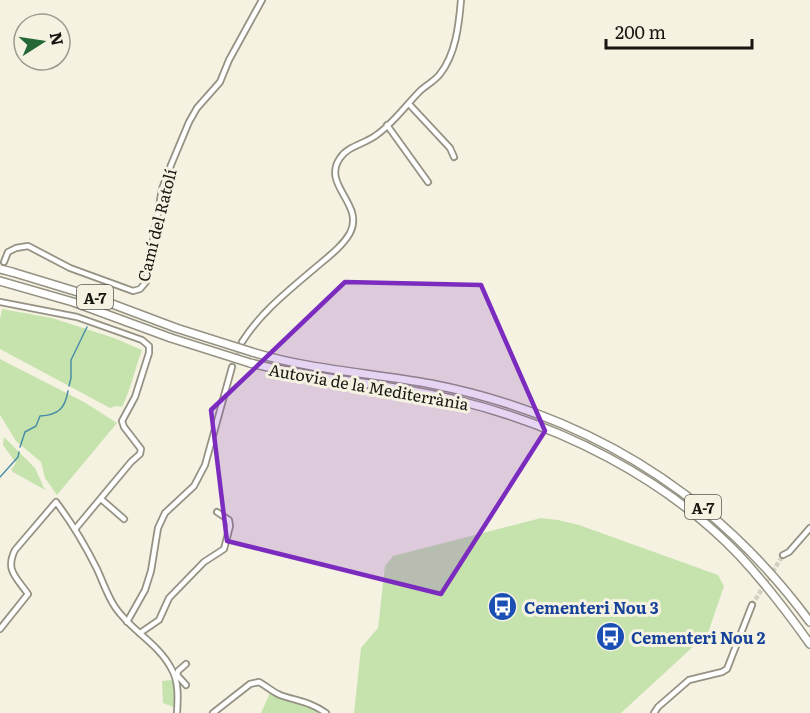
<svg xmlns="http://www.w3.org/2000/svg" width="810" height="713" font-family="Literata,serif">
<rect width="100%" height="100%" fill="#f5f2e2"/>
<g fill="#c6e3ae">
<path d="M2 309 52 318 114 338 142 350C135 368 131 389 122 407L116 406 110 408 0 349V319Z"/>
<path d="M0 359 84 402 117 423 57 495 45 478 41 462 16 441 0 415Z"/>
<path d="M4 437 35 468 45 490 13 472 11 470 16 463 3 445Z"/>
<path d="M541 518 558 520 579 525 718 575 724 586 708 633 621 713H354L361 648 378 628 385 566 393 556Z"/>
<path d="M172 680 175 689 176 708 163 703 162 681Z"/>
<path d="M270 693 303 704 319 713H261Z"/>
</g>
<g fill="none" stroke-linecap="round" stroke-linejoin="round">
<g stroke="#4b8fa6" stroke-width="1.5">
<path d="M69 386 71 378V360L87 327"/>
<path d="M20 447 25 432 36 426 40 416C59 415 65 408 68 391"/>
<path d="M0 477 18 457 19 452"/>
</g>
<g stroke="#d4d1c2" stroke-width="4.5" stroke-dasharray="4.5 2" stroke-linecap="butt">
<path d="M232 367 242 342"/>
<path d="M752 605 783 555"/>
</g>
<defs>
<g id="minor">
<path d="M409 104 450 148 454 157"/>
<path d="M387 125 428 182"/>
<path d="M4 262 8 252 16 248 28 246 70 268 133 291 140 289 146 282 162 189 171 165 189 122 197 108 220 82 229 60 262 0"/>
<path d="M0 302 77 317 142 340 149 346V353L135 397 122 421 124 427 141 449 140 454 131 462 76 528"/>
<path d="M242 342C261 312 288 291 315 268 328 257 342 247 350 233 365 204 321 185 340 158 348 146 364 144 375 136 392 125 405 106 420 91 426 85 435 81 440 74 456 54 459 24 461 0"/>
<path d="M101 499 124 519"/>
<path d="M783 555 789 552 810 528"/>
<path d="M127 622 145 590 151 571 158 528 165 513 194 486 205 465 232 367"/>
<path d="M0 629 28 594C16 577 5 570 15 550L56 502C72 523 85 545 97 569 103 582 107 595 115 607 130 630 158 643 171 668 179 681 178 698 177 713"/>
<path d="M140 633 159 620 169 598 204 562 224 549 230 526 229 520 217 512"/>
<path d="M186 664 178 671 177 675 186 685"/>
<path d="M213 713 250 684 259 682C266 686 273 692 280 695 297 701 311 702 326 713"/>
<path d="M654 713 658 707 689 680 722 672 727 669 752 605"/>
</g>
<g id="highway">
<path d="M12 272 91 296 176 328"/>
<path d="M0 281 73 302 171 338"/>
<path d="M252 352C310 370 372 373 431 384 588 415 715 493 810 622"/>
<path d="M250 363C318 380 388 383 456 400 560 425 664 477 739 555 765 583 788 613 810 644"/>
</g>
</defs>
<use href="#minor" stroke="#959283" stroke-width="8"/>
<use href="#highway" stroke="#959283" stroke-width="10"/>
<use href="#minor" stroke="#fff" stroke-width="4.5"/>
<use href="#highway" stroke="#fff" stroke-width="7"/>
<defs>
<g id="highway-bridge">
<path d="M0 269 12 272"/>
<path d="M176 328 252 352"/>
<path d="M171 338 250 363"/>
</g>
</defs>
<use href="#highway-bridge" stroke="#959283" stroke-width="10" stroke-linecap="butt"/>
<use href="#highway-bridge" stroke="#fff" stroke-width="7"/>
</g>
<path fill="#7b2cbf" fill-opacity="0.2" stroke="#7b2cbf" stroke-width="4.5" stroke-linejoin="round" d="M345 282 481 285 545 431 441 594 227 541 211 410Z"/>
<defs>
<symbol id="bus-disc" viewBox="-11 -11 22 22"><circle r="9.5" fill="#1a4fb4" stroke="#f5f2e2"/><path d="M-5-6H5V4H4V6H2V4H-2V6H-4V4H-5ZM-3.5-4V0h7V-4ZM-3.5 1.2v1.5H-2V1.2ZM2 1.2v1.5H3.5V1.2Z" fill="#fff"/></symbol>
</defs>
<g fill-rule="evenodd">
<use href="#bus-disc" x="486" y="590" width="33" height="33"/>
<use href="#bus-disc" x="594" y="620" width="33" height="33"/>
</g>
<g text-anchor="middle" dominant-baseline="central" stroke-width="6" stroke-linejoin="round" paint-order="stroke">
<g fill="#f5f2e2" stroke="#59574f" stroke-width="1.5">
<rect x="77" y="285" width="36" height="24" rx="4.5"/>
<rect x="685" y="495" width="36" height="24" rx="4.5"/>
</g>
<g font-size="15" font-weight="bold" fill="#161510">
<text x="95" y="297">A-7</text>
<text x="703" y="507">A-7</text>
</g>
<g font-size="16" fill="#161510" stroke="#f5f2e2">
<text transform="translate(156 225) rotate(-76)">Camí del Ratolí</text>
<text transform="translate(369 386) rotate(10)">Autovia de la Mediterrània</text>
</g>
<g font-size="16" font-weight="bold" fill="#164399" stroke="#f5f2e2" text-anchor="start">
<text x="524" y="607">Cementeri Nou 3</text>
<text x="631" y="637">Cementeri Nou 2</text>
</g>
</g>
<g transform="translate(42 42) rotate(78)"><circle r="28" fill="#f5f2e2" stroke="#9c9a8e" stroke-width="1.5"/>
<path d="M0-4.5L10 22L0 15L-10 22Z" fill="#246935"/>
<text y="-9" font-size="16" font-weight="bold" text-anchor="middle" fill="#161510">N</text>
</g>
<path d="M606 39v9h146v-9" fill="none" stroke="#161510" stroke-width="3"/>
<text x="615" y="39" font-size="18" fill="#161510" stroke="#f5f2e2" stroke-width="4.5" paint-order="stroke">200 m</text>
</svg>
